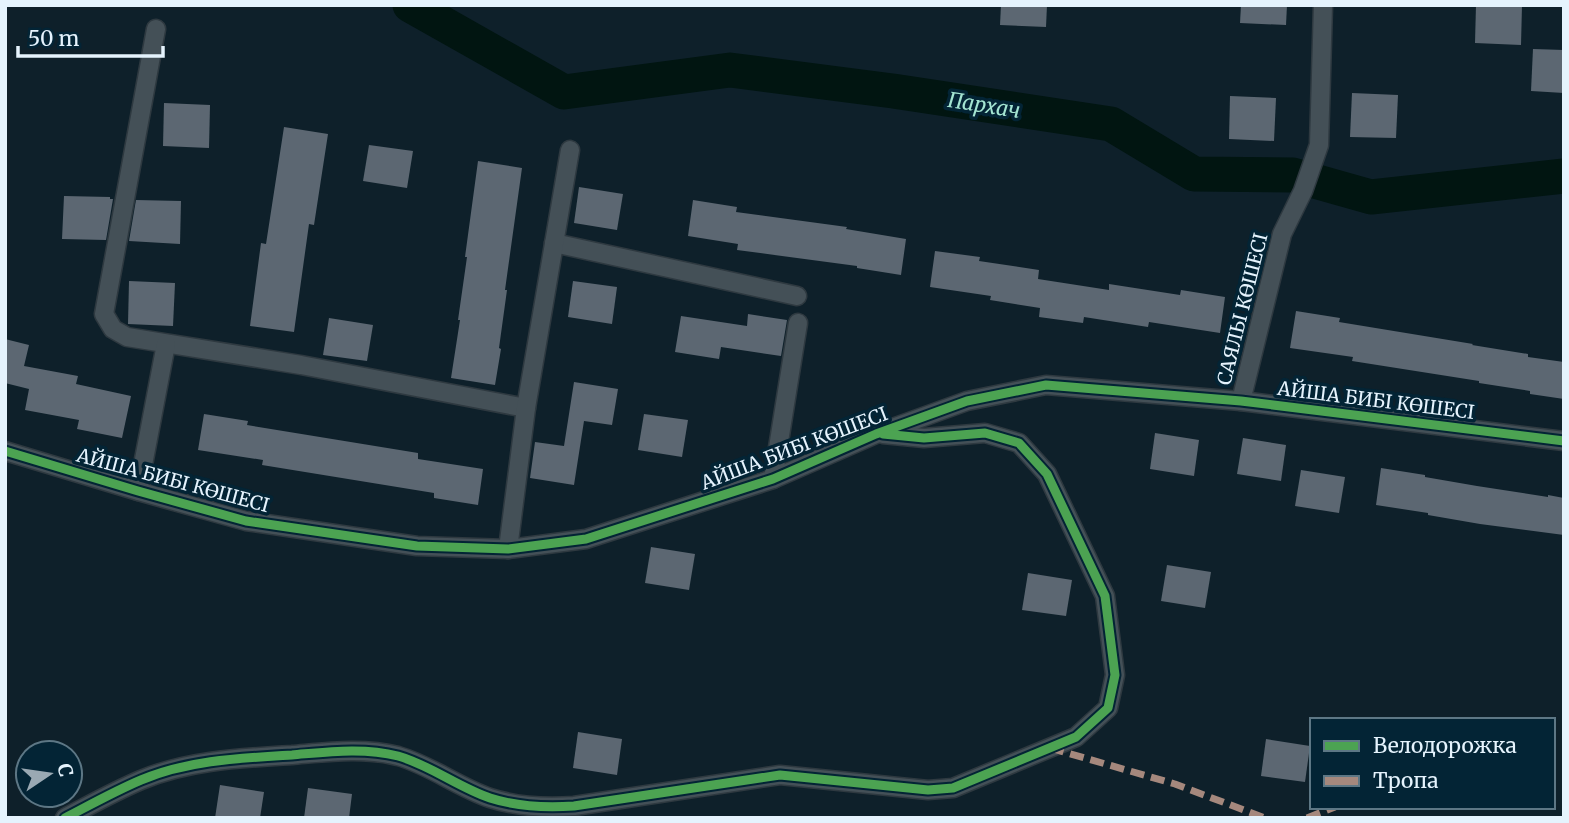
<svg xmlns="http://www.w3.org/2000/svg" width="1569" height="823" font-family="Merriweather,serif">
<rect width="100%" height="100%" fill="#0e202a"/>
<g fill="none" stroke-linecap="round" stroke-linejoin="round">
<path stroke="#011511" stroke-width="35" d="M410 5 564 92 730 70 893 91 1111 124 1194 174 1293 175 1371 197 1564 176"/>
</g>
<g fill="#5c6772">
<path d="M1001 5H1047L1046 27 1000 25Z"/>
<path d="M1241 5H1287L1286 25 1240 23Z"/>
<path d="M1476 5H1522L1521 45 1475 43Z"/>
<path d="M1533 49 1564 50V93L1531 91Z"/>
<path d="M1352 93 1398 95 1396 138 1350 137Z"/>
<path d="M1230 96 1276 98 1274 141 1229 139Z"/>
<path d="M164 103 210 105 209 148 163 146Z"/>
<path d="M284 127 328 134 314 225 309 224 294 332 250 326 261 243 266 244Z"/>
<path d="M369 145 413 151 407 188 363 181Z"/>
<path d="M478 161 522 168 505 290H507L499 348 501 349 495 385 451 378 460 320H458L467 257H465Z"/>
<path d="M579 187 623 194 617 230 574 223Z"/>
<path d="M64 196 110 197V199H113L106 240 62 239Z"/>
<path d="M136 200 181 201 180 244 129 241Z"/>
<path d="M693 200 737 207 736 212 847 227 846 229 906 239 901 275 857 268V266L737 250 738 244 688 236Z"/>
<path d="M935 251 980 257 979 261 1039 270 1038 279 1109 290V284L1180 295 1181 290 1225 297 1220 333 1149 322 1148 327 1084 317 1083 323 1039 317 1040 308 990 300 991 296 930 287Z"/>
<path d="M129 281 175 283 173 326 128 324Z"/>
<path d="M573 281 617 287 612 324 568 317Z"/>
<path d="M1296 311 1340 318 1339 322 1473 344 1472 345 1528 354V357L1564 362V399L1530 394V391L1479 383V381L1352 361 1353 357 1290 348Z"/>
<path d="M748 314 787 320 781 356 721 347 719 359 675 352 681 316 747 326Z"/>
<path d="M329 318 373 325 367 361 323 355Z"/>
<path d="M5 339 29 345 24 366 78 376 76 384 131 396 122 438 77 429 79 420 25 410 29 389 5 383Z"/>
<path d="M574 382 618 389 612 425 584 421 574 485 530 478 535 442 564 446Z"/>
<path d="M204 414 248 421 247 425 418 453V459L483 469 478 505 434 498V493L262 465 263 460 198 450Z"/>
<path d="M644 414 688 420 682 457 638 450Z"/>
<path d="M1155 433 1199 440 1194 476 1150 469Z"/>
<path d="M1243 438 1286 445 1281 481 1237 474Z"/>
<path d="M1381 468 1425 475V477L1477 486 1548 497V495L1564 498V535L1480 524 1428 515V513L1376 505Z"/>
<path d="M1301 470 1345 477 1339 513 1295 506Z"/>
<path d="M651 547 695 554 689 590 645 583Z"/>
<path d="M1167 565 1211 572 1205 608 1161 601Z"/>
<path d="M1028 573 1072 580 1066 616 1022 610Z"/>
<path d="M578 732 622 739 617 775 573 768Z"/>
<path d="M1266 739 1310 746 1305 782 1261 776Z"/>
<path d="M220 785 264 792 260 818H215Z"/>
<path d="M308 788 352 794 349 818H304Z"/>
</g>
<g fill="none" stroke-linecap="round" stroke-linejoin="round">
<defs>
<g id="minor">
<path d="M156 29 104 314 113 329 127 337 301 365 526 408"/>
<path d="M554 243 797 296"/>
<path d="M1241 401 1282 234 1303 191 1319 145 1323 5"/>
<path d="M5 451 138 491 246 521 417 546 508 549 586 539 773 479 876 434 967 401 1046 385 1241 401 1564 441"/>
<path d="M773 479 798 323"/>
<path d="M138 491 166 344"/>
<path d="M508 549 526 408 570 150"/>
<path d="M65 818C90 805 115 791 141 780 188 760 242 758 292 755 327 752 363 747 398 756 430 765 458 787 490 798 518 807 545 808 574 806L780 775 928 790 953 788 1076 737 1108 708 1115 675 1105 596 1047 474 1019 443 985 433 924 438 883 434"/>
</g>
</defs>
<use href="#minor" stroke="#2e3940" stroke-width="21"/>
<use href="#minor" stroke="#445057" stroke-width="18"/>
<g stroke="#a5887d" stroke-width="7" stroke-dasharray="14 7" stroke-linecap="butt">
<path d="M1050 748 1175 784 1265 818"/>
<path d="M1307 818 1335 807"/>
</g>
<defs>
<g id="cycleway">
<path d="M5 451 138 491 246 521 417 546 508 549 586 539 773 479 876 434 967 401 1046 385 1241 401 1564 441"/>
<path d="M65 818C90 805 115 791 141 780 188 760 242 758 292 755 327 752 363 747 398 756 430 765 458 787 490 798 518 807 545 808 574 806L780 775 928 790 953 788 1076 737 1108 708 1115 675 1105 596 1047 474 1019 443 985 433 924 438 883 434"/>
</g>
</defs>
<use href="#cycleway" stroke="#032435" stroke-width="13"/>
<use href="#cycleway" stroke="#4ca352" stroke-width="9"/>
</g>
<g text-anchor="middle" dominant-baseline="central" stroke-width="7" stroke-linejoin="round" paint-order="stroke">
<g font-size="19" fill="#e5f3fd" stroke="#032435">
<text transform="translate(1242 309) rotate(-76)">САЯЛЫ КӨШЕСІ</text>
<text transform="translate(1376 400) rotate(7)">АЙША БИБІ КӨШЕСІ</text>
<text transform="translate(794 448) rotate(-21)">АЙША БИБІ КӨШЕСІ</text>
<text transform="translate(173 480) rotate(15)">АЙША БИБІ КӨШЕСІ</text>
</g>
<g font-size="21" font-style="italic" fill="#a4e5d2" stroke="#032435">
<text transform="translate(984 105) rotate(9)">Пархач</text>
</g>
</g>
<rect width="1569" height="823" fill="none" stroke="#e5f3fd" stroke-width="14"/>
<rect x="1310" y="718" width="245" height="91" fill="#032435" stroke="#5d7785" stroke-width="2"/>
<rect x="1324" y="741" width="35" height="10" fill="#4ca352" stroke="#5d7785" stroke-width="2"/>
<text x="1373" y="753" font-size="21" fill="#e5f3fd">Велодорожка</text>
<rect x="1324" y="776" width="35" height="10" fill="#a5887d" stroke="#5d7785" stroke-width="2"/>
<text x="1373" y="788" font-size="21" fill="#e5f3fd">Тропа</text>
<g transform="translate(49 774) rotate(77)"><circle r="33" fill="#032435" stroke="#5d7785" stroke-width="2"/>
<path d="M0-5L12 26L0 18L-12 26Z" fill="#9aa9b3"/>
<text y="-10" font-size="19" font-weight="bold" text-anchor="middle" fill="#e5f3fd">С</text>
</g>
<path d="M18 46v10h145v-10" fill="none" stroke="#e5f3fd" stroke-width="3.5"/>
<text x="28" y="46" font-size="21" fill="#e5f3fd" stroke="#032435" stroke-width="5" paint-order="stroke">50 m</text>
</svg>
